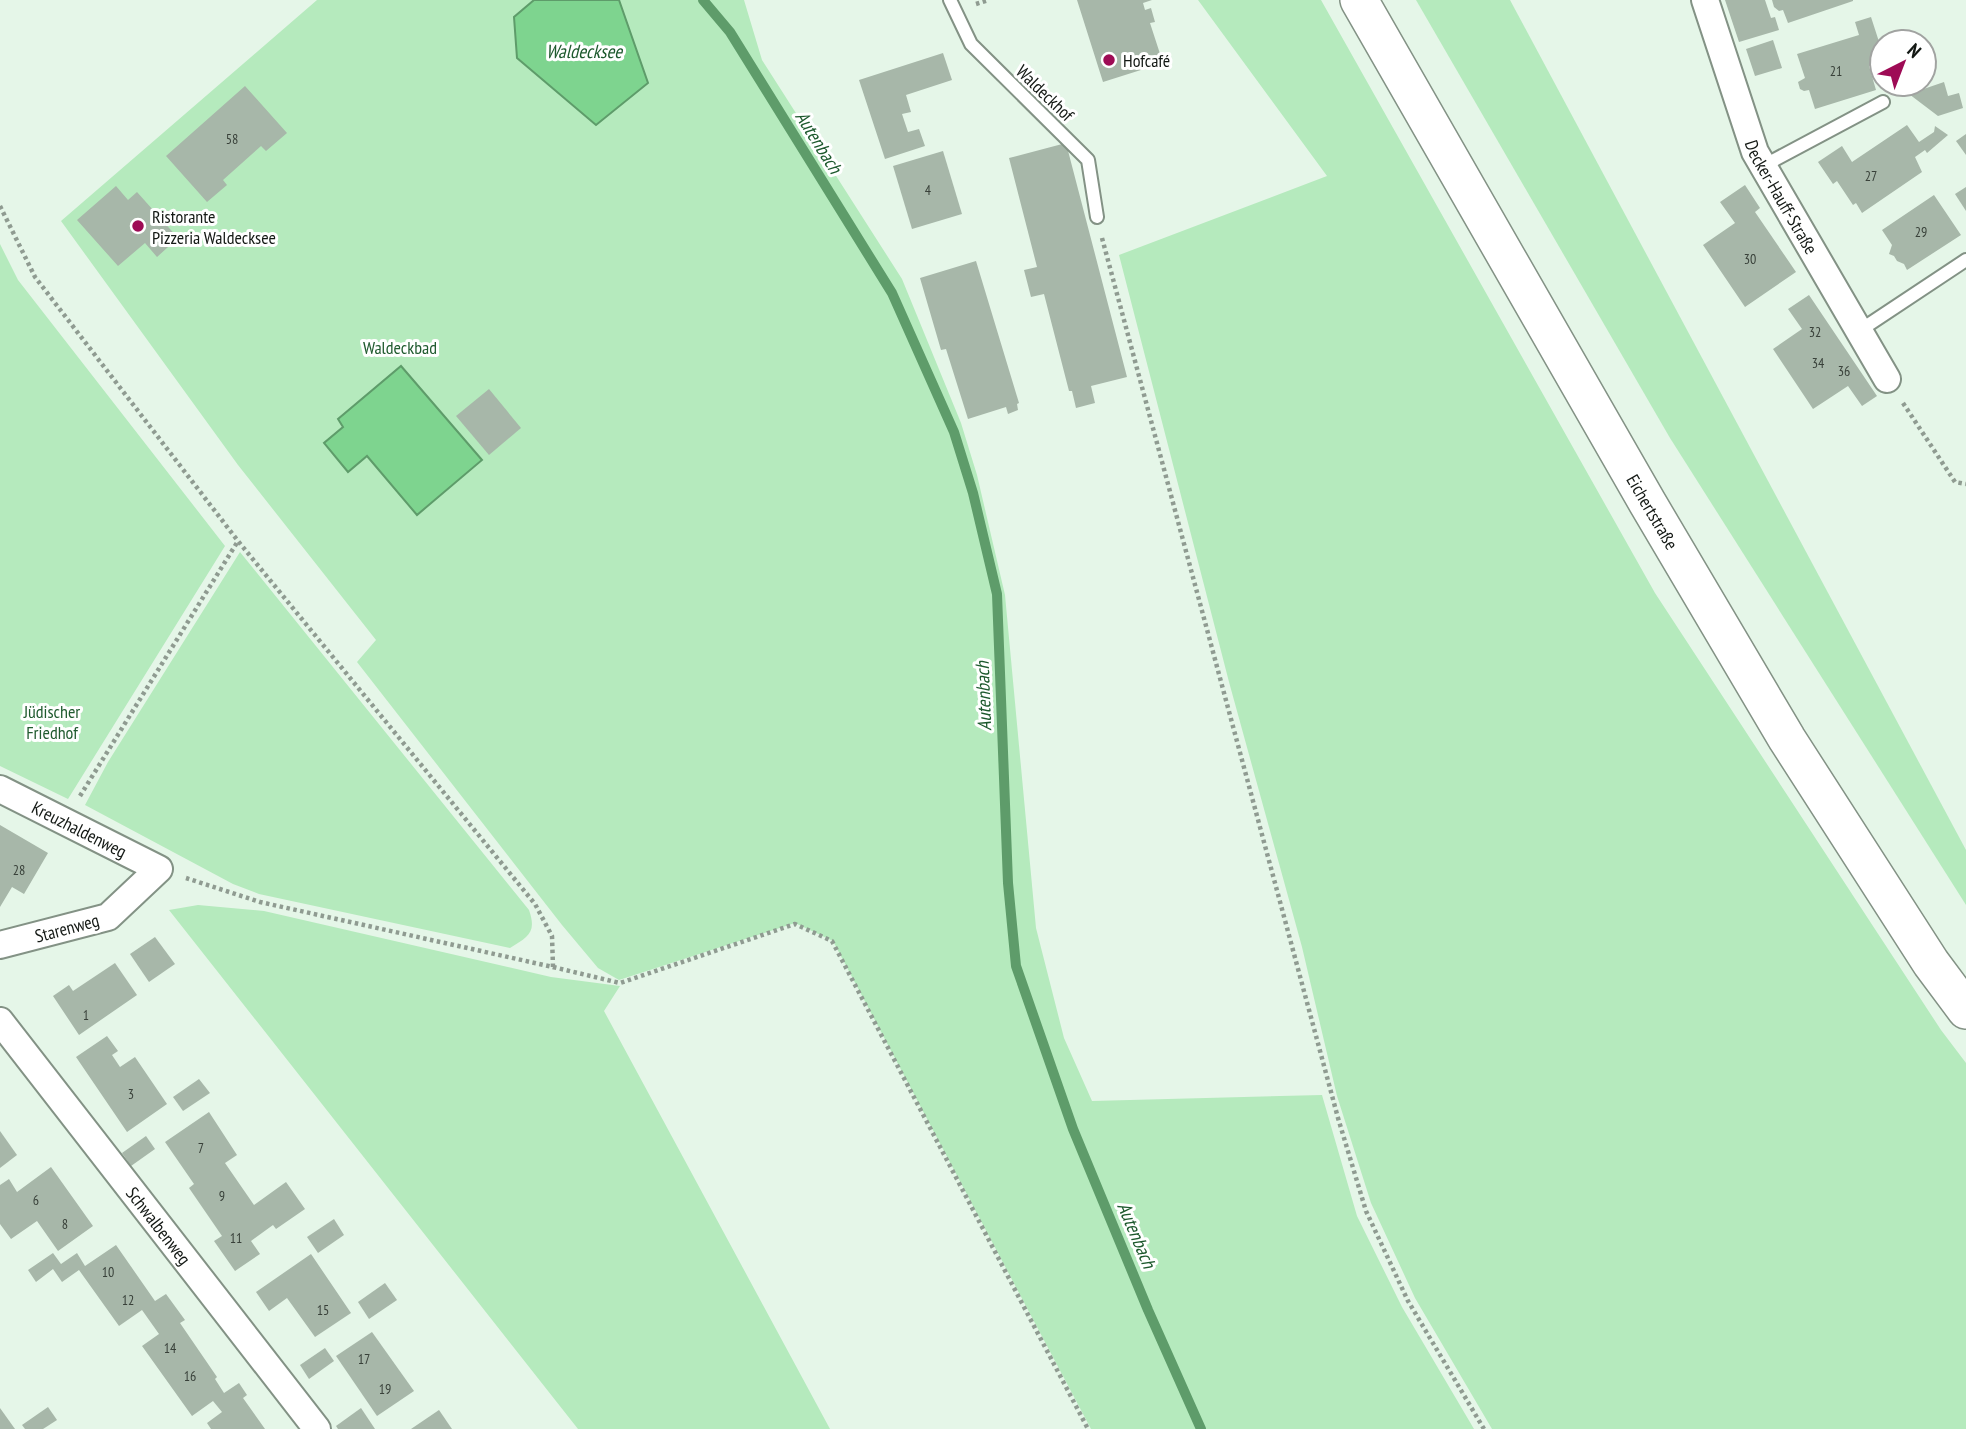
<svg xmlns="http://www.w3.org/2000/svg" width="1966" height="1429" font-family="'PT Sans Narrow',sans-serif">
<rect width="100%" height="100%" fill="#e5f6e8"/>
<g fill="#b5eabd">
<path d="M317 0H534L514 18 648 83 619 0H744L762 60 902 279 961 423 977 475 1005 595 1036 928 1064 1038 1092 1101 1322 1095 1357 1216 1402 1307 1474 1429H1091L833 941 795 923 619 980 598 968 562 925 357 662 376 640 238 465 61 221Z"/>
<path d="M1198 0H1321L1655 593 1941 1030 1966 1063V1429H1492L1415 1298 1371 1203 1337 1096 1302 947 1229 682 1119 255 1327 176Z"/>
<path d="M1416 0H1510L1966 850V905L1670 438Z"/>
<path d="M0 244 18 280 225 546 68 799 0 766Z"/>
<path d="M240 552 529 910C537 933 528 937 510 948L259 894 233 884 85 805 108 762Z"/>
<path d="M198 905 264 911 551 977 620 986 604 1011 830 1429H578L169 910Z"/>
</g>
<g fill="#7ed48f" stroke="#5e9c6a" stroke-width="2">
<path d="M534 0H619L648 83 596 125 517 58 514 17Z"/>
<path d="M401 366 482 460 417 515 367 456 348 472 324 443 343 427 338 419Z"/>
</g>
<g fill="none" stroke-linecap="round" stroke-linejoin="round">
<path stroke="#5e9c6a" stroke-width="10" d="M703 0 730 32 892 293 954 432 973 493 997 594 1008 883 1016 966 1073 1129 1148 1310 1201 1429"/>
</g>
<g fill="#a7b7a9">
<path d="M1077 0H1152L1143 3 1145 10 1151 8 1155 22 1150 23 1163 63 1103 82Z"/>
<path d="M1725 0H1765L1771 18 1775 17 1779 30 1739 42Z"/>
<path d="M1772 0H1853V1L1788 23 1783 10 1779 11 1774 7Z"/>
<path d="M1871 17 1882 51V61L1869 66 1876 90 1815 109 1809 90 1804 91 1800 89 1798 82 1805 78 1797 54 1859 35 1855 22Z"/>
<path d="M1773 40 1782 68 1755 76 1746 49Z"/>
<path d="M943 53 952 80 906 95 911 112 902 114 908 132 919 129 925 146 885 159 859 80Z"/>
<path d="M1944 82 1948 96 1959 93 1963 108 1938 116 1909 94Z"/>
<path d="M245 86 287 133 266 151 261 146 223 180 227 185 207 202 166 156Z"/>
<path d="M1907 125 1919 142 1934 132 1935 126 1948 135 1927 153 1925 150 1915 157 1922 172 1862 213 1856 203 1853 205 1837 181 1833 184 1818 162 1842 146 1852 162Z"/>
<path d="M1966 134V155L1956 141Z"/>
<path d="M1066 143 1127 377 1091 386 1095 403 1076 408 1072 391H1069L1044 294 1031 297 1024 270 1037 267 1009 158Z"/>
<path d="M943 151 962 214 912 229 893 166Z"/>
<path d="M1745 185 1760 208 1755 212 1796 272 1745 307 1703 245 1735 223 1720 202Z"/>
<path d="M116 186 128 200 137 192 178 238 157 257 145 243 118 266 77 220Z"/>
<path d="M1966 187V211L1955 194Z"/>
<path d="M1934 195 1961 235 1907 270 1904 264 1897 261 1894 256 1889 254 1892 245 1882 230Z"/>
<path d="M976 261 1019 403 1017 404 1018 410 1008 414 1006 407 968 419 946 349 941 350 920 278Z"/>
<path d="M1809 295 1877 396 1862 406 1848 386 1813 409 1773 349 1802 329 1788 309Z"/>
<path d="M489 389 521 428 489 455 456 416Z"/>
<path d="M0 825 48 853 24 894 12 887 0 907Z"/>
<path d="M155 937 175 964 149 982 130 954Z"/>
<path d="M115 963 137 995 79 1035 53 996 69 985 73 991Z"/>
<path d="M107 1036 118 1051 112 1055 120 1067 135 1057 167 1104 127 1132 76 1057Z"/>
<path d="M199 1079 210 1093 183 1111 173 1097Z"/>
<path d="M209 1112 237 1155 225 1163 254 1205 286 1182 305 1209 276 1229 273 1225 251 1241 260 1254 235 1271 214 1241 222 1236 189 1188 194 1184 165 1142Z"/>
<path d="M0 1131 17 1155 0 1168Z"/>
<path d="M146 1136 155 1149 131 1166 122 1153Z"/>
<path d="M51 1167 93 1226 58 1251 37 1221 11 1239 0 1224V1185L9 1179 17 1192Z"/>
<path d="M334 1219 344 1235 318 1253 307 1237Z"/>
<path d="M116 1245 155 1301 166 1294 185 1320 180 1323 217 1377 215 1379 224 1393 239 1383 247 1395 243 1398 265 1429H211L207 1423 222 1412 213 1401 192 1416 142 1346 159 1334 142 1310 119 1326 79 1270 62 1282 53 1269 36 1282 28 1270 53 1253 61 1264 77 1253 85 1266Z"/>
<path d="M311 1254 351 1313 315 1337 287 1298 269 1311 256 1292Z"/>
<path d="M385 1283 397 1300 369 1319 358 1302Z"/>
<path d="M372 1332 414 1391 377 1416 336 1356Z"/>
<path d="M325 1348 334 1361 309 1379 300 1365Z"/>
<path d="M48 1407 57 1420 43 1429H25L22 1425Z"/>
<path d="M0 1408 15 1429H0Z"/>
<path d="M361 1408 375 1429H338L336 1426Z"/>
<path d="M439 1410 452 1429H411Z"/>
</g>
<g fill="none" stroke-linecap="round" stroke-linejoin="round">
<defs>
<g id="lane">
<path d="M950 0 971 44 1088 160 1097 217"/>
<path d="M1763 166 1883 102"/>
<path d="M1859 331 1966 260"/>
</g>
<g id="street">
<path id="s1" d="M1705 0 1755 152 1887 379"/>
<path id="s2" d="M0 789 159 869 108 917 0 945"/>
<path id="s3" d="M0 1021 317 1429"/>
</g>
<g id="secondary">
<path id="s4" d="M1359 0 1647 502 1787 739 1931 963 1966 1010"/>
</g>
</defs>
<use href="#lane" stroke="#839285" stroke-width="16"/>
<use href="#street" stroke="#839285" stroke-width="30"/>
<use href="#secondary" stroke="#839285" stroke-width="40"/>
<g stroke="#8f9b91" stroke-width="4.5" stroke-dasharray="3.5 3.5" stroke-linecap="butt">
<path d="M976 4 989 0"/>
<path d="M0 206 35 277 238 541 535 904 552 936 553 967 260 902 186 878"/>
<path d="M1102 238 1338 1118 1366 1211 1408 1301 1484 1429"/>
<path d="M1903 403 1955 482 1966 484"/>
<path d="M80 796 238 541"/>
<path d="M553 967 620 983 795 924 832 941 1088 1429"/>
</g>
<use href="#lane" stroke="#fff" stroke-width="12"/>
<use href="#street" stroke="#fff" stroke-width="26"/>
<use href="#secondary" stroke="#fff" stroke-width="37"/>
</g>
<g fill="#9e0b55" stroke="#fff" stroke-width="2.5">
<circle cx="1109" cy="60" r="7"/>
<circle cx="138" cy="226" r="7"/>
</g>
<g text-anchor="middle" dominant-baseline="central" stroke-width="6" stroke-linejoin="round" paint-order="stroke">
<g font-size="14" fill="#384039">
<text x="1836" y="71">21</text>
<text x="232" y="139">58</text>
<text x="1871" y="176">27</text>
<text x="928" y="190">4</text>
<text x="1921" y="232">29</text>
<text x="1750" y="259">30</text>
<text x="1815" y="332">32</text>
<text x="1818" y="363">34</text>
<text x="1844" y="371">36</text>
<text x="19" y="870">28</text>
<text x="86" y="1015">1</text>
<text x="131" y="1094">3</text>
<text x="201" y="1148">7</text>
<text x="222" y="1196">9</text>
<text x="36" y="1200">6</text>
<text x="65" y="1224">8</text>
<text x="236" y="1238">11</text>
<text x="108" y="1272">10</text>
<text x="128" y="1300">12</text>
<text x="323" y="1310">15</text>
<text x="170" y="1348">14</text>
<text x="364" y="1359">17</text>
<text x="190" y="1376">16</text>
<text x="385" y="1389">19</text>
</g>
<g font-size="18" fill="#131814" stroke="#fff" text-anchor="start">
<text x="1123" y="60">Hofcafé</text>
<text x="152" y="216">Ristorante<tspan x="152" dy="21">Pizzeria Waldecksee</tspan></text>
</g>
<g font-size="18" fill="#131814" stroke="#fff">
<text transform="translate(1045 93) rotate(44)">Waldeckhof</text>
<text stroke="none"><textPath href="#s1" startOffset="212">Decker-Hauff-Straße</textPath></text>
<text stroke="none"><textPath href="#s4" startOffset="590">Eichertstraße</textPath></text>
<text stroke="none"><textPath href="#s2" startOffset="89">Kreuzhaldenweg</textPath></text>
<text transform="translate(67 928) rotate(-15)">Starenweg</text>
<text stroke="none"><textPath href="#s3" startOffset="259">Schwalbenweg</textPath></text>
</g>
<g font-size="18" fill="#205b2f" stroke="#fff">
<text x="400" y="347">Waldeckbad</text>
<text x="52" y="711">Jüdischer<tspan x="52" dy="21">Friedhof</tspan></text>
</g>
<g font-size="19" font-style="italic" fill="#1d592d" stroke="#fff">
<text x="584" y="51">Waldecksee</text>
<text transform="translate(819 142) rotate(58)">Autenbach</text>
<text transform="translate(983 696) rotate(-92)">Autenbach</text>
<text transform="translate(1137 1235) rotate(67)">Autenbach</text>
</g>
</g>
<g transform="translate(1903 63) rotate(42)"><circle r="33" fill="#ffffff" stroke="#a1a3a1" stroke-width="2"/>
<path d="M0-5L12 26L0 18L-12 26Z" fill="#9e0b55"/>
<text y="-10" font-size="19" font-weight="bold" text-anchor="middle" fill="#131814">N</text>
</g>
</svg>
